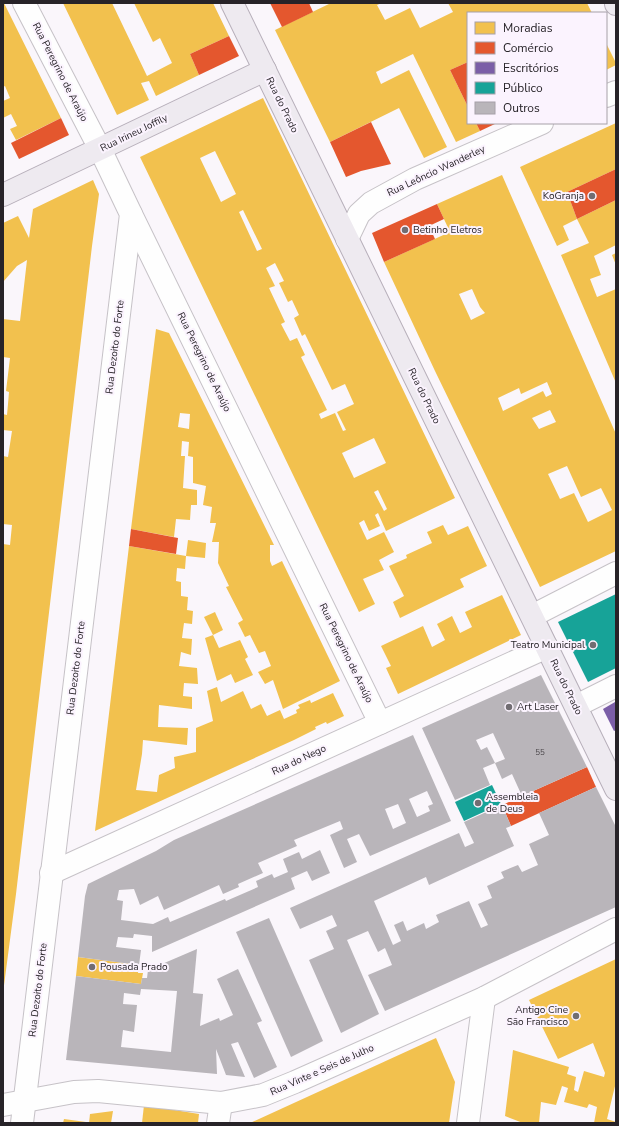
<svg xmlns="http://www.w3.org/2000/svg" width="619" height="1126" font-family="'Nunito Sans',sans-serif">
<rect width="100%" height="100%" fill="#faf6fb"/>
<g fill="#f2c14e" fill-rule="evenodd">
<path d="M3 3H4L61 118 16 140 10 129 17 126 11 114 3 118V101L10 98 5 86 3 87Z"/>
<path d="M63 3H112L147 76 172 63 160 38 153 42 134 3H213L229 36 190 54 199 75 156 96 149 81 141 83 149 100 117 115Z"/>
<path d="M331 3H382L377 5 385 20 410 8 420 28 453 12 448 3H587L592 13H468V62L450 70 468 107V123H476L480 131 456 142 413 54 376 72 381 84 409 70 447 147 424 158 399 108 330 142 275 30Z"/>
<path d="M606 43 616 63V65L606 70Z"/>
<path d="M263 98 455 498 386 531 378 513 375 515 380 526 369 531 364 520 359 523 367 540 384 532 394 552 379 560 384 570 363 579 375 604 359 612 140 157ZM215 151 236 194 221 202 200 158ZM243 210 262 249 257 251 239 212ZM275 263 284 281 279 283 288 302 292 300 299 315 294 318 302 336 305 334 332 390 345 384 354 404 337 412 346 430 343 431 335 413 321 419 319 414 327 410 301 357 305 355 297 338 290 341 281 324 285 322 269 288 275 286 266 268ZM374 438 386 463 354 478 342 453ZM378 490 387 509 384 511 374 492Z"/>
<path d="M616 123V169L567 192 577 219 563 226 569 240 557 246 520 167Z"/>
<path d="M502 175 616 434V551L540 587 435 371 384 262 450 232 437 204ZM472 289 480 307 485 313 471 320 459 294ZM547 382 552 394 546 397 543 391 503 411 498 398 519 388 521 394ZM550 410 556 422 539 429 532 418ZM567 466 581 497 601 488 612 510 588 522 574 493 560 499 548 474Z"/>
<path d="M93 180 99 194 92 246 16 894 3 993V544L10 545 12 525 3 524V479L4 470H3V456L8 457 12 431 3 430V414L7 415 8 404 9 392 6 391 10 358 3 357V319L20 321 27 260 17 266 3 282V223L18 216 29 238 33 209Z"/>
<path d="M616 200V245L594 256 601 275 590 279 597 297 616 289V383L561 255 589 243 577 219Z"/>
<path d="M616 253V265L612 255Z"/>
<path d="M156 329 169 333 274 545H270V561L272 566 282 561 340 681 283 709 273 680 265 684 258 672 271 666 265 651 259 653 250 635 245 637 238 623 243 620 226 587 229 586 218 563 219 542H212L216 523H210L212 507 203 505 206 486 193 483V457L188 456 189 442 182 441 181 456H185L183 488 197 490V505H191L190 520 176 519 174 537 131 529ZM180 413 190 414 189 429 178 427Z"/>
<path d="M443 525 448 535 468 526 487 566 460 579 464 587 400 618 393 602 404 596 389 566 407 558 406 555 432 543 427 532Z"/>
<path d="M188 540 206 543 205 558 186 556Z"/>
<path d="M129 546 186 556 185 569 177 568 176 581 181 582V596L188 597 187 610 193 611 192 624 184 623 182 638 192 639 191 655 181 652 179 666 197 668 198 684 184 683 183 696 192 697V709L159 705 158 727 188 728 187 745 143 740 142 754 136 790 157 792 159 775 175 768 174 757 196 752V728L213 721 207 691 217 687 221 702 243 691 251 709 261 704 267 716 280 710 284 719 297 713 296 710 300 708 298 705 310 700 311 703 333 693 344 716 327 724 326 722 315 727 316 729 294 740 95 831Z"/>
<path d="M502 595 521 635 398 694 386 668 391 666 381 646 423 626 432 647 445 640 437 624 452 616 460 633 472 627 465 612Z"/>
<path d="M215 612 223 630 213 635 204 617Z"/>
<path d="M213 635 219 648 240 640 248 657 245 659 253 675 235 683 231 674 217 681 205 638Z"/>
<path d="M78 957 139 965 138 973H143L141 984 76 976Z"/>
<path d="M616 959V1082L607 1119 616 1122V1123H594L597 1107 589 1104 587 1108 564 1102 568 1088 562 1086 556 1105 541 1102 539 1123H523L505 1116 513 1050 569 1067 567 1074 576 1077 574 1090 578 1092 584 1071 604 1077 605 1073 593 1043 558 1059 529 1000Z"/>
<path d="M436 1038 455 1082 449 1123H250Z"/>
<path d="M144 1105 199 1114 198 1123H142Z"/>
<path d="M113 1111 111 1123H89L90 1114Z"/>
<path d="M64 1119 86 1122V1123H63Z"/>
</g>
<g fill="#e4572e">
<path d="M270 3H309L313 12 282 27Z"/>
<path d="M229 36 239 56 199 75 190 54Z"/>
<path d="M468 62V107L450 70Z"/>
<path d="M61 118 69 135 19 159 11 143Z"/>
<path d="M371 122 391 164 361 171 346 177 330 142Z"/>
<path d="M476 123H497L480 131Z"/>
<path d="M616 169V200L577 219 567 192Z"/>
<path d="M437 204 444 219 429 226 435 239 384 262 372 233Z"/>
<path d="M131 529 178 538 176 554 129 546Z"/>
<path d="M587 767 596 787 511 826 502 805Z"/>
</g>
<path fill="#7b5ea7" d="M615 702 616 730 614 731 603 709Z"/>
<g fill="#17a398">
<path d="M616 594V668L588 682 558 622Z"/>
<path d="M492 785 501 804 464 821 455 802Z"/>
</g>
<g fill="#b9b5ba" fill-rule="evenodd">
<path d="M541 675 587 767 522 796 512 774 502 779 495 763 483 768 490 785 455 800 422 728ZM493 733 505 759 495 763 487 747 481 750 476 740Z"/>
<path d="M413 735 451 821 370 856 359 834 347 839 357 862 344 868 330 835 343 829 340 821 294 840 297 846 258 863 263 873 238 884 239 887 223 894 219 885 164 910 158 896 140 905 134 889 119 890 117 900 123 901 121 920 153 924 168 917 170 922 225 899 226 901 258 887 256 881 272 874 274 878 288 872 283 859 299 852 302 859 320 850 330 873 312 881 307 871 291 878 295 889 152 952V936L134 934 133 938 118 937 116 947 141 950 139 965 78 957 85 896 88 884 156 851 174 840ZM427 791 433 804 428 806 430 811 417 817 409 799ZM398 804 406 823 393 829 385 809Z"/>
<path d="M596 787 616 827V907L385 1011 368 975 392 965 385 948 378 952 368 931 347 940 379 1014 341 1033 309 960 334 949 326 931 337 926 332 915 300 929 290 908 459 833 465 847 474 843 464 822 502 805 511 826 506 828 514 846 429 885 426 877 374 901 393 945 401 941 394 925 403 921 407 931 424 923 426 929 439 922 436 915 469 901 481 928 488 925 478 904 492 898 487 886 504 878 501 872 518 865 522 872 538 865 529 844 549 835 539 813Z"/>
<path d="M269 918 323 1041 291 1057 236 932Z"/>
<path d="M197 949 193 993 203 994 200 1026 219 1018 220 1021 233 1015 217 979 238 969 262 1021 257 1023 277 1067 254 1078 238 1042 231 1044 245 1077 226 1075 216 1049 217 1074 66 1060 76 976 141 984 142 978H147L148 970ZM141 989 177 991 171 1052 121 1047 123 1030 134 1032 137 1005 123 1004 124 993 140 995Z"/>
</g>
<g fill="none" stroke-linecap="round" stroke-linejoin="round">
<defs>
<g id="street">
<path d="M24 3 100 149"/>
<path d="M606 96 616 92"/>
<path d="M131 214 380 723"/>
<path d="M347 239 359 214 371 203 415 179 542 123"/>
<path d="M532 616 616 573"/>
<path d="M576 706 616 686"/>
<path d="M51 873 547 647"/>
<path d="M3 1105 74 1092 98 1091 221 1103 263 1095 295 1082 484 998 616 929"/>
<path d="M218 1123 221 1103"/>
<path d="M468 1123 484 998"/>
</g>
<path id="secondary" d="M22 1123 131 214 100 149"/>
<g id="primary">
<path d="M232 3 616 789"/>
<path d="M616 3V4"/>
<path d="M3 195 265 70"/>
</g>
</defs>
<use href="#street" stroke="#c6c2c7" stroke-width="24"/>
<use href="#secondary" stroke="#c6c2c7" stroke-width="24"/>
<use href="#primary" stroke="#b7afba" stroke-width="24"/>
<use href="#street" stroke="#fefefe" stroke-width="22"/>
<use href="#secondary" stroke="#fefefe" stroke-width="22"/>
<use href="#primary" stroke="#eeeaf0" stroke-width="22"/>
</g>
<g fill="#716d72" stroke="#fbf3fe" stroke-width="1.5">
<circle cx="592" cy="196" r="4"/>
<circle cx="405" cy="230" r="4"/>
<circle cx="593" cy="645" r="4"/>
<circle cx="509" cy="707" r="4"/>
<circle cx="478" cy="803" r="4"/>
<circle cx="92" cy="967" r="4"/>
<circle cx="576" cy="1016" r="4"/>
</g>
<g text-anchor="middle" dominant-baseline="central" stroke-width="4" stroke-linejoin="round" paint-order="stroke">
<g font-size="8" fill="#4c484c">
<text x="540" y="752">55</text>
</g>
<g font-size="10" fill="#272328" stroke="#fbf3fe">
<text transform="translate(60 72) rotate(63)">Rua Peregrino de Araújo</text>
<text transform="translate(282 105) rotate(64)">Rua do Prado</text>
<text transform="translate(134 133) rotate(-26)">Rua Irineu Joffily</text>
<text transform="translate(436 171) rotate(-25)">Rua Leôncio Wanderley</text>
<text transform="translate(115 347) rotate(-83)">Rua Dezoito do Forte</text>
<text transform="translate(204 362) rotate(64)">Rua Peregrino de Araújo</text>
<text transform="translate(424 396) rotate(64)">Rua do Prado</text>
<text transform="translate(346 653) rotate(64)">Rua Peregrino de Araújo</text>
<text transform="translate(76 668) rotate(-83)">Rua Dezoito do Forte</text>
<text transform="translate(566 687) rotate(64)">Rua do Prado</text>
<text transform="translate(299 760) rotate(-25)">Rua do Nego</text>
<text transform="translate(38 990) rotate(-83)">Rua Dezoito do Forte</text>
<text transform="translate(322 1070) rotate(-24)">Rua Vinte e Seis de Julho</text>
</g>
<g font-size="10" fill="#272328" stroke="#fbf3fe" text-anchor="start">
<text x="584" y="196" text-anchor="end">KoGranja</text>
<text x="413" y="230">Betinho Eletros</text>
<text x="585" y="645" text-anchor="end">Teatro Municipal</text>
<text x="517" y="707">Art Laser</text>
<text x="486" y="797">Assembleia<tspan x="486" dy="12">de Deus</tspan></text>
<text x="100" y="967">Pousada Prado</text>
<text x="568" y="1010" text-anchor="end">Antigo Cine<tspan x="568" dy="12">São Francisco</tspan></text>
</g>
</g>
<rect width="619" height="1126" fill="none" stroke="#272328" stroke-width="8"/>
<rect x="467" y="12" width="140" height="112" fill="#fbf3fe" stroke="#a6a0a8"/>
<rect x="475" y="22" width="20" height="12" fill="#f2c14e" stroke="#a6a0a8"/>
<text x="503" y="32" font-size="12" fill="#272328">Moradias</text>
<rect x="475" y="42" width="20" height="12" fill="#e4572e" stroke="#a6a0a8"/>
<text x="503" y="52" font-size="12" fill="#272328">Comércio</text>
<rect x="475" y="62" width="20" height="12" fill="#7b5ea7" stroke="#a6a0a8"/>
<text x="503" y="72" font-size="12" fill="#272328">Escritórios</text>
<rect x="475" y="82" width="20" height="12" fill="#17a398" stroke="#a6a0a8"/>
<text x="503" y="92" font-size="12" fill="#272328">Público</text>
<rect x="475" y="102" width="20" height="12" fill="#b9b5ba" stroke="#a6a0a8"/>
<text x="503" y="112" font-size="12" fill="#272328">Outros</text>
</svg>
